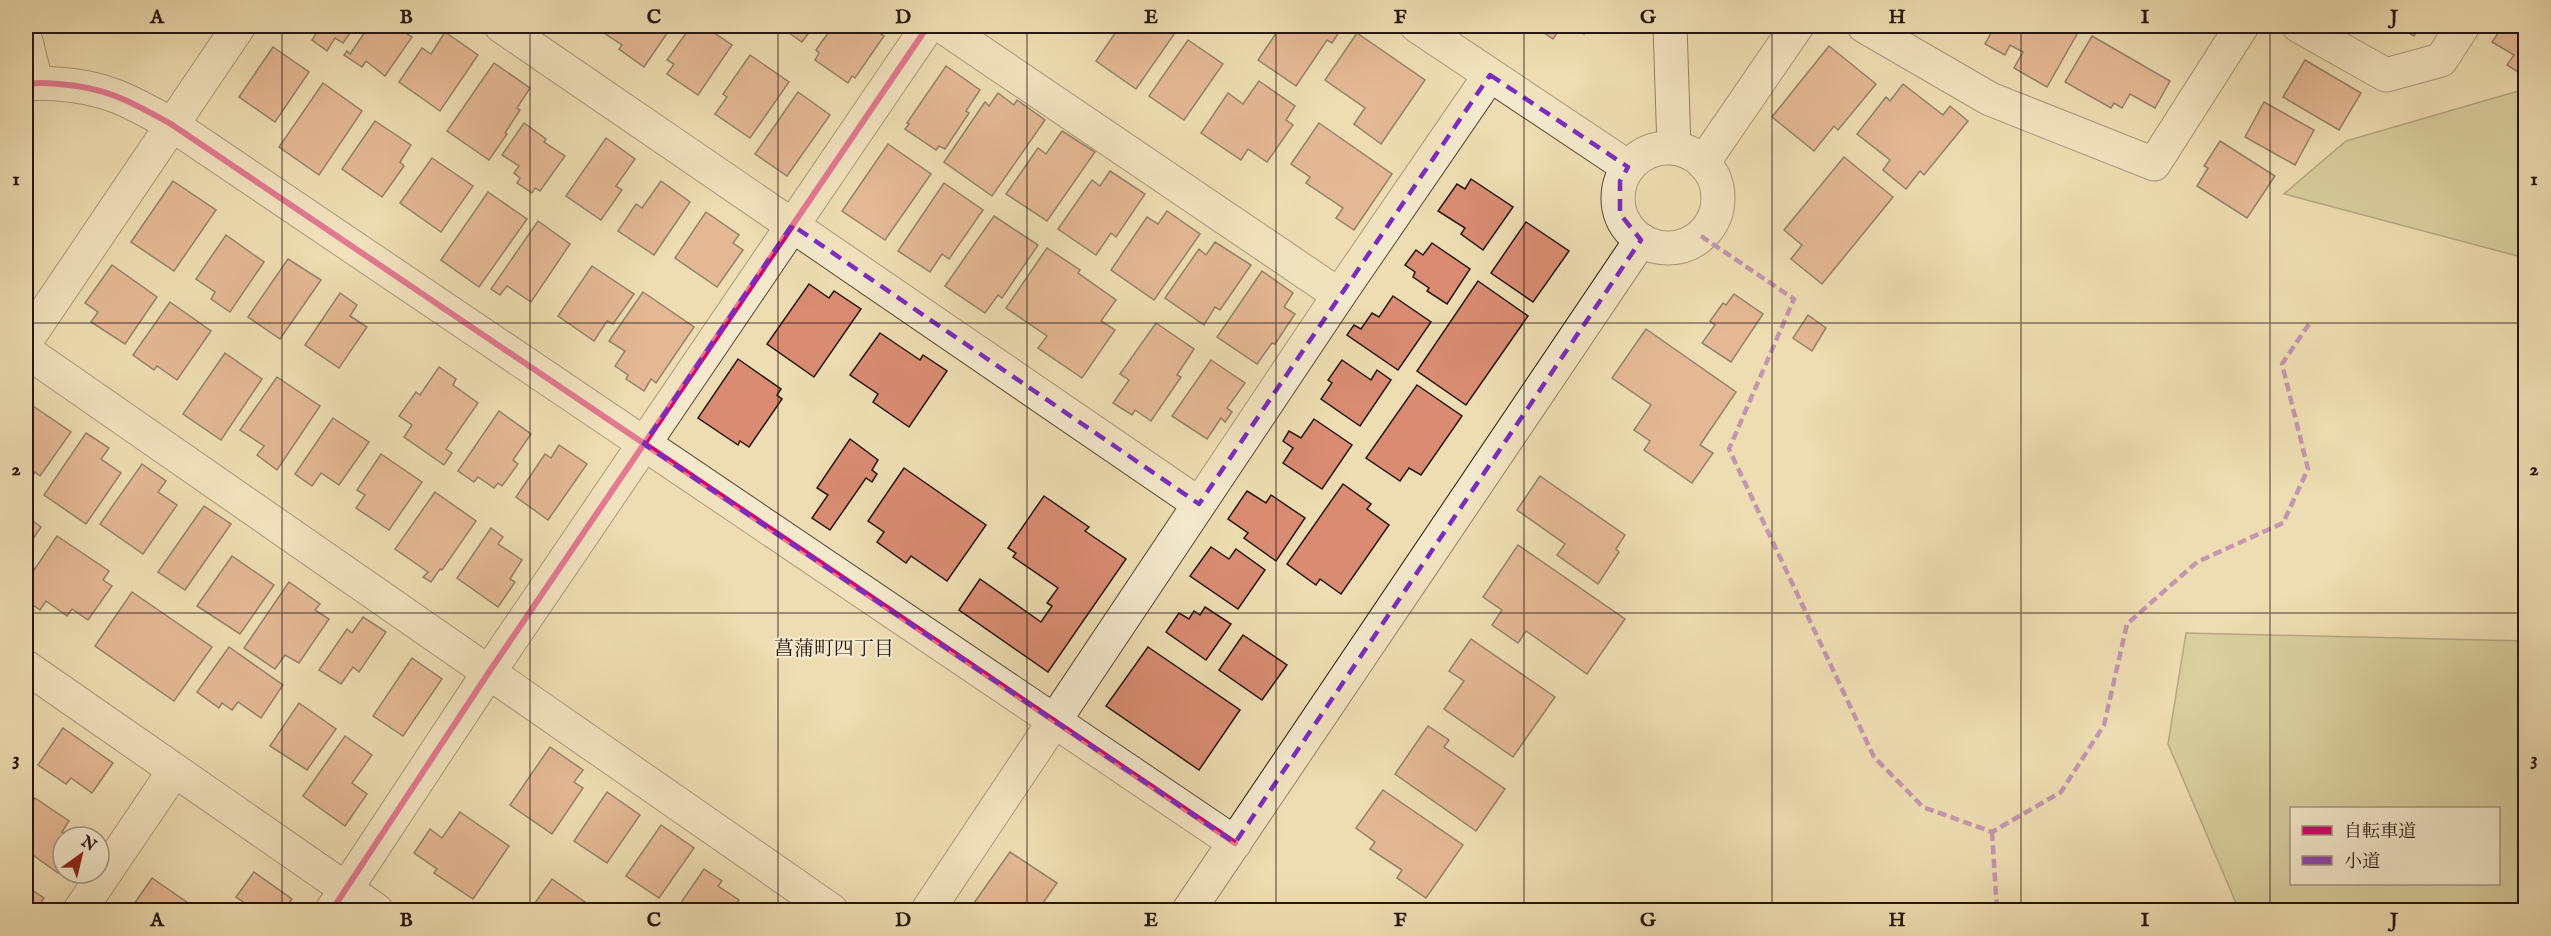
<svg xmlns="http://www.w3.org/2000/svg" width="2551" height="936" font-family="'IM FELL English','Noto Serif JP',serif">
<rect width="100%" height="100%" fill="#eeddb2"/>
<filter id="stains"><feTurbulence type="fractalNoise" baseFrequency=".00333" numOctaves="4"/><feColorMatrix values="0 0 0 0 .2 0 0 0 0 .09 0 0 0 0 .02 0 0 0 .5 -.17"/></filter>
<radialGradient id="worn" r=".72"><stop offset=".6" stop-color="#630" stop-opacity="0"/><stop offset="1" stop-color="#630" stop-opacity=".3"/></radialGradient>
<g fill="#bebf88" stroke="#726a4b" stroke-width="1.5" fill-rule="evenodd">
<path d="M2525 89V258L2284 194 2346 141Z"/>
<path d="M2186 633 2525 641V910H2239L2168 744ZM2292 808H2498V884H2292Z"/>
</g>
<g fill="#d98c72" stroke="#26160e" stroke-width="1.5">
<path d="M314 26H355L343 43 335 38 327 51 312 40 319 29Z"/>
<path d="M369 26H395L412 37 385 76 366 61 362 67 344 55 347 51 350 54Z"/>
<path d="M609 26H672L644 67 619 49 622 45 604 33Z"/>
<path d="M691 26H704L732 45 698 95 667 74 674 64 667 60Z"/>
<path d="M779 26H814L802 42Z"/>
<path d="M833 26H883L878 32 884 36 855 78 852 76 848 83 815 60 819 53 816 50Z"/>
<path d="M1067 26H1081L1076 32Z"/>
<path d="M1120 26H1171L1177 30 1136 89 1096 61Z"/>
<path d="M1281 26H1343L1332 43 1327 40 1296 86 1258 60Z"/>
<path d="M1534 26H1562L1553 39Z"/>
<path d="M1573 26H1590L1584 34Z"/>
<path d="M1945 26H1961L1957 33Z"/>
<path d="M1995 26H2061L2077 34 2047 87 2014 68 2023 52 2010 45 2005 55 1985 44Z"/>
<path d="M2397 26H2420L2414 36Z"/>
<path d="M2503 26H2526V77L2507 65 2514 55 2492 42Z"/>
<path d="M445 32 478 55 440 111 399 82 422 48 431 54Z"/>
<path d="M1357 33 1425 80 1381 144 1354 124 1365 108 1325 80Z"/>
<path d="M2092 36 2170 81 2155 108 2130 94 2122 108 2114 103 2111 108 2065 82Z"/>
<path d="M1188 40 1223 64 1184 120 1149 96Z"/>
<path d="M1829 46 1876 84 1838 130 1834 126 1814 151 1772 117Z"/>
<path d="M273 47 309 72 275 122 239 97Z"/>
<path d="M750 55 789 82 750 138 715 114 727 97 723 94Z"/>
<path d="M2305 60 2361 93 2339 130 2283 97Z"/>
<path d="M494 63 530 88 517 108 520 110 505 133 507 134 489 160 447 131Z"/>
<path d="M946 66 980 90 966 111 969 113 945 149 939 146 936 150 905 129 909 124 907 123Z"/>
<path d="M1259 81 1295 106 1286 120 1293 125 1267 162 1248 149 1241 160 1201 133 1228 93 1243 104Z"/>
<path d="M323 83 362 111 319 175 279 147Z"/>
<path d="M1903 84 1943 115 1950 106 1968 121 1924 175 1920 171 1906 189 1883 170 1890 160 1857 134 1886 97 1890 101Z"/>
<path d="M798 92 830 115 787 176 755 154Z"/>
<path d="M998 93 1014 105 1017 100 1045 120 992 196 944 162 985 102 989 106Z"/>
<path d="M2264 102 2314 130 2295 165 2245 137Z"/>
<path d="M375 121 411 145 400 162 404 166 382 197 342 169Z"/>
<path d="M524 123 546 139 544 142 565 156 540 191 535 188 532 193 517 183 520 178 514 173 519 166 502 155Z"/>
<path d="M1319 123 1392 174 1354 230 1336 218 1343 208 1306 183 1310 177 1291 164Z"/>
<path d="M1062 131 1095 152 1047 221 1006 194 1038 148 1046 154Z"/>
<path d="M606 138 635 159 616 186 622 190 601 220 566 196Z"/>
<path d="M2220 141 2275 176 2247 218 2197 186 2208 168 2204 166Z"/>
<path d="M888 144 931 174 885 240 842 211Z"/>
<path d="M1844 157 1893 197 1822 284 1791 259 1802 245 1784 230Z"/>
<path d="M432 158 473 186 441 232 400 203Z"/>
<path d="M1110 171 1145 194 1116 237 1111 233 1096 255 1058 229 1092 180 1100 186Z"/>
<path d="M1471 179 1513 207 1483 250 1461 234 1465 228 1438 211 1457 184 1465 189Z"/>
<path d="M173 181 216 210 174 271 131 242Z"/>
<path d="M661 181 690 202 654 255 618 231 636 204 642 208Z"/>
<path d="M944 183 983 210 949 259 942 254 930 272 898 251Z"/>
<path d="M488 192 527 219 479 287 441 260Z"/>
<path d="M1167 211 1200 234 1154 300 1111 270 1147 217 1158 224Z"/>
<path d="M706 212 739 235 733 243 743 250 717 287 675 258Z"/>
<path d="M994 216 1038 245 1002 298 998 295 985 313 945 286Z"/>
<path d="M538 221 570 244 531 302 507 286 500 295 491 289Z"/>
<path d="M1526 222 1569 251 1533 302 1491 273Z"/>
<path d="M226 235 264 262 230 312 211 299 215 292 196 279Z"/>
<path d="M1215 242 1251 265 1220 310 1215 307 1204 325 1165 298 1199 249 1206 255Z"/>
<path d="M1432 243 1470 269 1447 304 1427 291 1429 288 1413 277 1415 272 1405 265 1416 250 1423 255Z"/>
<path d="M1047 248 1080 270 1078 273 1116 300 1101 321 1115 330 1082 378 1038 348 1047 336 1006 308Z"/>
<path d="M288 259 321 280 280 339 248 317Z"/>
<path d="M112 265 157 297 125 344 91 322 98 312 85 303Z"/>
<path d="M592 266 634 294 613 324 607 321 594 341 558 316Z"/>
<path d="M1262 271 1293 293 1284 307 1295 314 1275 344 1272 343 1257 364 1217 337Z"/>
<path d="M1478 281 1528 316 1466 405 1417 371Z"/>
<path d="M809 284 829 298 834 291 861 309 814 377 767 344Z"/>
<path d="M643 292 694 327 656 383 651 379 644 391 626 379 628 375 615 366 625 351 609 341Z"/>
<path d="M340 293 357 305 350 316 367 327 339 368 305 345Z"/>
<path d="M1734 294 1763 314 1731 362 1702 343 1715 325 1710 321 1723 303 1726 305Z"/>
<path d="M1393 296 1431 322 1398 370 1347 335 1354 325 1361 329 1372 313 1379 317Z"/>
<path d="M170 302 211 331 177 380 157 366 154 370 133 355Z"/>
<path d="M1808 315 1826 328 1812 351 1793 338Z"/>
<path d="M1156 323 1194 349 1177 375 1181 377 1151 421 1135 410 1132 415 1113 403 1129 380 1120 374Z"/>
<path d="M1646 329 1736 392 1700 445 1713 453 1692 483 1644 450 1650 441 1634 430 1651 405 1612 378Z"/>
<path d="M880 333 920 360 923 355 947 371 909 427 873 402 878 394 850 375Z"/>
<path d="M225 353 262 379 221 440 183 414Z"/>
<path d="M738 359 781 389 777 395 782 399 749 447 740 441 738 445 698 418Z"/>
<path d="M1211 360 1245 383 1227 408 1232 412 1225 422 1221 418 1207 439 1172 416Z"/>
<path d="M1342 360 1371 380 1377 370 1391 380 1360 426 1321 399 1332 383 1328 380Z"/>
<path d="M439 367 456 379 453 385 478 403 446 449 452 453 444 465 404 437 412 425 399 416 416 392 420 395Z"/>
<path d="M277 377 320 406 277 470 257 455 264 446 240 430Z"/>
<path d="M1417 385 1462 416 1421 475 1409 468 1400 481 1366 458Z"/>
<path d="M30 404 71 432 40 476 35 472 26 486V409Z"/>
<path d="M499 411 531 434 513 460 518 464 502 486 498 483 494 488 478 477 474 482 458 471Z"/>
<path d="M333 418 369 442 339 485 321 473 312 486 295 474Z"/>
<path d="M1314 419 1352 445 1322 489 1283 463 1293 448 1283 441 1289 431 1301 438Z"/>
<path d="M86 433 109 448 101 459 121 473 86 524 44 495Z"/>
<path d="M850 439 878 460 872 470 877 474 872 482 866 478 830 530 812 518 828 495 817 488Z"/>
<path d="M559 445 587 464 548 520 516 497 545 454 551 458Z"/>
<path d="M381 454 422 482 389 530 356 508 365 495 357 490Z"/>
<path d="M142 464 166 481 158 492 177 505 143 554 100 524Z"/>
<path d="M904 468 986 525 947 581 911 556 906 563 877 542 884 532 868 521Z"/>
<path d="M1540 476 1625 535 1616 549 1619 552 1598 584 1557 555 1565 544 1517 510Z"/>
<path d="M1343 484 1371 504 1367 509 1389 525 1341 594 1320 579 1316 585 1287 564Z"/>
<path d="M1247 491 1266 503 1271 495 1305 518 1276 561 1244 538 1248 533 1228 519Z"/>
<path d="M435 492 476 521 442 570 440 569 431 582 423 577 428 572 395 549Z"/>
<path d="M1044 496 1089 527 1085 531 1126 559 1048 672 959 610 980 579 1041 622 1052 606 1047 603 1058 588 1013 557 1016 553 1008 548Z"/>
<path d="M204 506 231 524 185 590 158 572Z"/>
<path d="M26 516 41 527 26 549Z"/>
<path d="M491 528 503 537 498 544 522 560 510 579 515 582 498 607 457 578Z"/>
<path d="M57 536 109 571 103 580 112 586 88 620 72 609 67 616 46 601 40 610 26 600V582Z"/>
<path d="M1518 545 1625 619 1587 674 1526 631 1518 643 1492 625 1502 610 1483 597Z"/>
<path d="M1211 547 1229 559 1236 549 1265 570 1238 609 1190 576Z"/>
<path d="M232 556 274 585 240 634 197 606Z"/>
<path d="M289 582 320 604 315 610 329 619 299 663 285 655 275 669 244 648Z"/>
<path d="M132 592 212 647 174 701 95 646Z"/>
<path d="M1205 607 1231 624 1206 660 1166 632 1179 613 1189 619 1194 611 1200 615Z"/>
<path d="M363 617 386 632 359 672 353 667 341 684 319 670 347 629 352 633Z"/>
<path d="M1243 635 1287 665 1262 700 1219 670Z"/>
<path d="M1471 639 1555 697 1513 757 1444 709 1464 681 1449 671Z"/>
<path d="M229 647 283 685 261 718 238 702 232 710 222 703 219 708 197 692Z"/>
<path d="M1148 647 1240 710 1199 770 1106 706Z"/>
<path d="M412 658 442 679 403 736 373 716Z"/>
<path d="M299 703 336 729 307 770 270 746Z"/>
<path d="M26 712 33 717 26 728Z"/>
<path d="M1428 726 1449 740 1444 747 1505 789 1476 831 1395 774Z"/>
<path d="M63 728 113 763 92 793 71 778 66 784 38 765Z"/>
<path d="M345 736 372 755 352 783 367 794 345 826 303 796Z"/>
<path d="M550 747 583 770 574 782 583 788 552 834 510 805Z"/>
<path d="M1383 790 1463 845 1426 898 1397 878 1402 870 1370 849 1375 842 1356 828Z"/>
<path d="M607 792 640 815 607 863 574 841Z"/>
<path d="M35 798 69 821 62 832 69 837H63V866L58 873 26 850V812Z"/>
<path d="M460 812 509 846 473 899 434 873 437 869 414 853 430 829 442 838Z"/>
<path d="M661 825 694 848 659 898 626 876Z"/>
<path d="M1010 852 1057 883 1038 910H969Z"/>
<path d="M704 869 722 881 718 886 739 900 732 910H676Z"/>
<path d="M254 872 292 899 284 910H255L236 897Z"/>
<path d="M152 878 191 905 188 910H143L134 904Z"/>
<path d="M552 879 585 902 580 910H530Z"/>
<path d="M26 886 44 898 36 910H26Z"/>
<path d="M757 904 767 910H752Z"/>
</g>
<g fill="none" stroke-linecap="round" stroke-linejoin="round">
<defs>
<g id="street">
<path d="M501 26 1199 504"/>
<path d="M942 26 1339 295"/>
<path d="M1417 26 1628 167"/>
<path d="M1864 26 1990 99 2154 164 2242 26"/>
<path d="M2299 26 2386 75 2441 60 2463 26"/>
<path d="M26 41 36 82"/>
<path d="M26 85C37 82 46 83 58 84 105 87 130 101 171 124L1235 843"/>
<circle cx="1668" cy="198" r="50"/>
<path d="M1703 163 1797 26"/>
<path d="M26 341 239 26"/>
<path d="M26 351 831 910"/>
<path d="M26 667 376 910"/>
<path d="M80 910 174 771"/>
<path d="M332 910 489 672 928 26"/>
<path d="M928 910 1339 295 1490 75"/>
</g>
<g id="secondary">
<path d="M1670 26 1674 148"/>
<path d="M1189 910 1641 240"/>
</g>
</defs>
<use href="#street" stroke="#584837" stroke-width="35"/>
<use href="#secondary" stroke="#26160e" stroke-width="35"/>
<use href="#street" stroke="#f4e9cd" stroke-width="33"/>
<use href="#secondary" stroke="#f4e9cd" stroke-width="33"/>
<g stroke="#8e44ad" stroke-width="4.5" stroke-dasharray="9 4.5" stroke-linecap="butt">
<path d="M1701 236 1794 299 1729 449 1874 757 1923 807 1992 832 2061 792 2104 725 2127 624 2197 562 2283 523 2308 469 2282 364 2311 321"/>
<path d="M1992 832 1997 910"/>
</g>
<defs>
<g id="cycleway">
<path d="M26 85C37 82 46 83 58 84 105 87 130 101 171 124L1235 843"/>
<path d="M332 910 489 672 928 26"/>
</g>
</defs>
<use href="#cycleway" stroke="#f4e9cd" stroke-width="10"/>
<use href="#cycleway" stroke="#d6006c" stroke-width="6"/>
</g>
<path d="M0 0H2551V936H0ZM1490 75 1628 167 1620 181V214L1641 240 1235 843 644 444 792 225 1199 504Z" fill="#eeddb2" fill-opacity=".55" fill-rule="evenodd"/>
<path fill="none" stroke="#7b2cbf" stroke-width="4.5" stroke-dasharray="12 8" stroke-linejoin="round" d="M1490 75 1628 167 1620 181V214L1641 240 1235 843 644 444 792 225 1199 504Z"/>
<path fill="none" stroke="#26160e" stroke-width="1.5" stroke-opacity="0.55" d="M282 26V910M530 26V910M778 26V910M1027 26V910M1276 26V910M1524 26V910M1772 26V910M2021 26V910M2270 26V910M26 323H2526M26 613H2526"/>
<g text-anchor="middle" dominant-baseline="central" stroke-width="4.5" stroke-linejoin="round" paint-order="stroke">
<g font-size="20" fill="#26160e" stroke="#f4e9cd">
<text x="834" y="649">菖蒲町四丁目</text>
</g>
</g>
<rect width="2551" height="936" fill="none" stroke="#eeddb2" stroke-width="66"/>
<rect x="2290" y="807" width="210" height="78" fill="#f4e9cd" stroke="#a29581" stroke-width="1.5"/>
<rect x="2302" y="826" width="30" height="9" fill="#d6006c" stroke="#a29581" stroke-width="1.5"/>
<text x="2344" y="837" font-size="18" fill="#26160e">自転車道</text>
<rect x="2302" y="856" width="30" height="9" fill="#8e44ad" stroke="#a29581" stroke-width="1.5"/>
<text x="2344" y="867" font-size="18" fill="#26160e">小道</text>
<g transform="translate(81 855) rotate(34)"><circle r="28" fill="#f4e9cd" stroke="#a29581" stroke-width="1.5"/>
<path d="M0-4.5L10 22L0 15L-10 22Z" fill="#8f2418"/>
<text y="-9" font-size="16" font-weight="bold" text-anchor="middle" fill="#26160e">N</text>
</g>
<rect x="33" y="33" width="2485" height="870" fill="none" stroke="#26160e" stroke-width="2"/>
<g font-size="20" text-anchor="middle" font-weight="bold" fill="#26160e">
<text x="157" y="23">A</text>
<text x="406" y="23">B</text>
<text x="654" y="23">C</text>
<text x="903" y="23">D</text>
<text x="1151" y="23">E</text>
<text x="1400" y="23">F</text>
<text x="1648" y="23">G</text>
<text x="1897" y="23">H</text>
<text x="2145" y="23">I</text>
<text x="2394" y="23">J</text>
<text x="16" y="185">1</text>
<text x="2534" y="185">1</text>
<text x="16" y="475">2</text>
<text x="2534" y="475">2</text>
<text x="16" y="765">3</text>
<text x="2534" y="765">3</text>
<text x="157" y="926">A</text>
<text x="406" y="926">B</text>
<text x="654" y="926">C</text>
<text x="903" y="926">D</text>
<text x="1151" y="926">E</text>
<text x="1400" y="926">F</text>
<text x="1648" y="926">G</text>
<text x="1897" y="926">H</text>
<text x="2145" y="926">I</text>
<text x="2394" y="926">J</text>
</g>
<rect width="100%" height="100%" filter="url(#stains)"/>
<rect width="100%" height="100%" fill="url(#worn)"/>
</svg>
